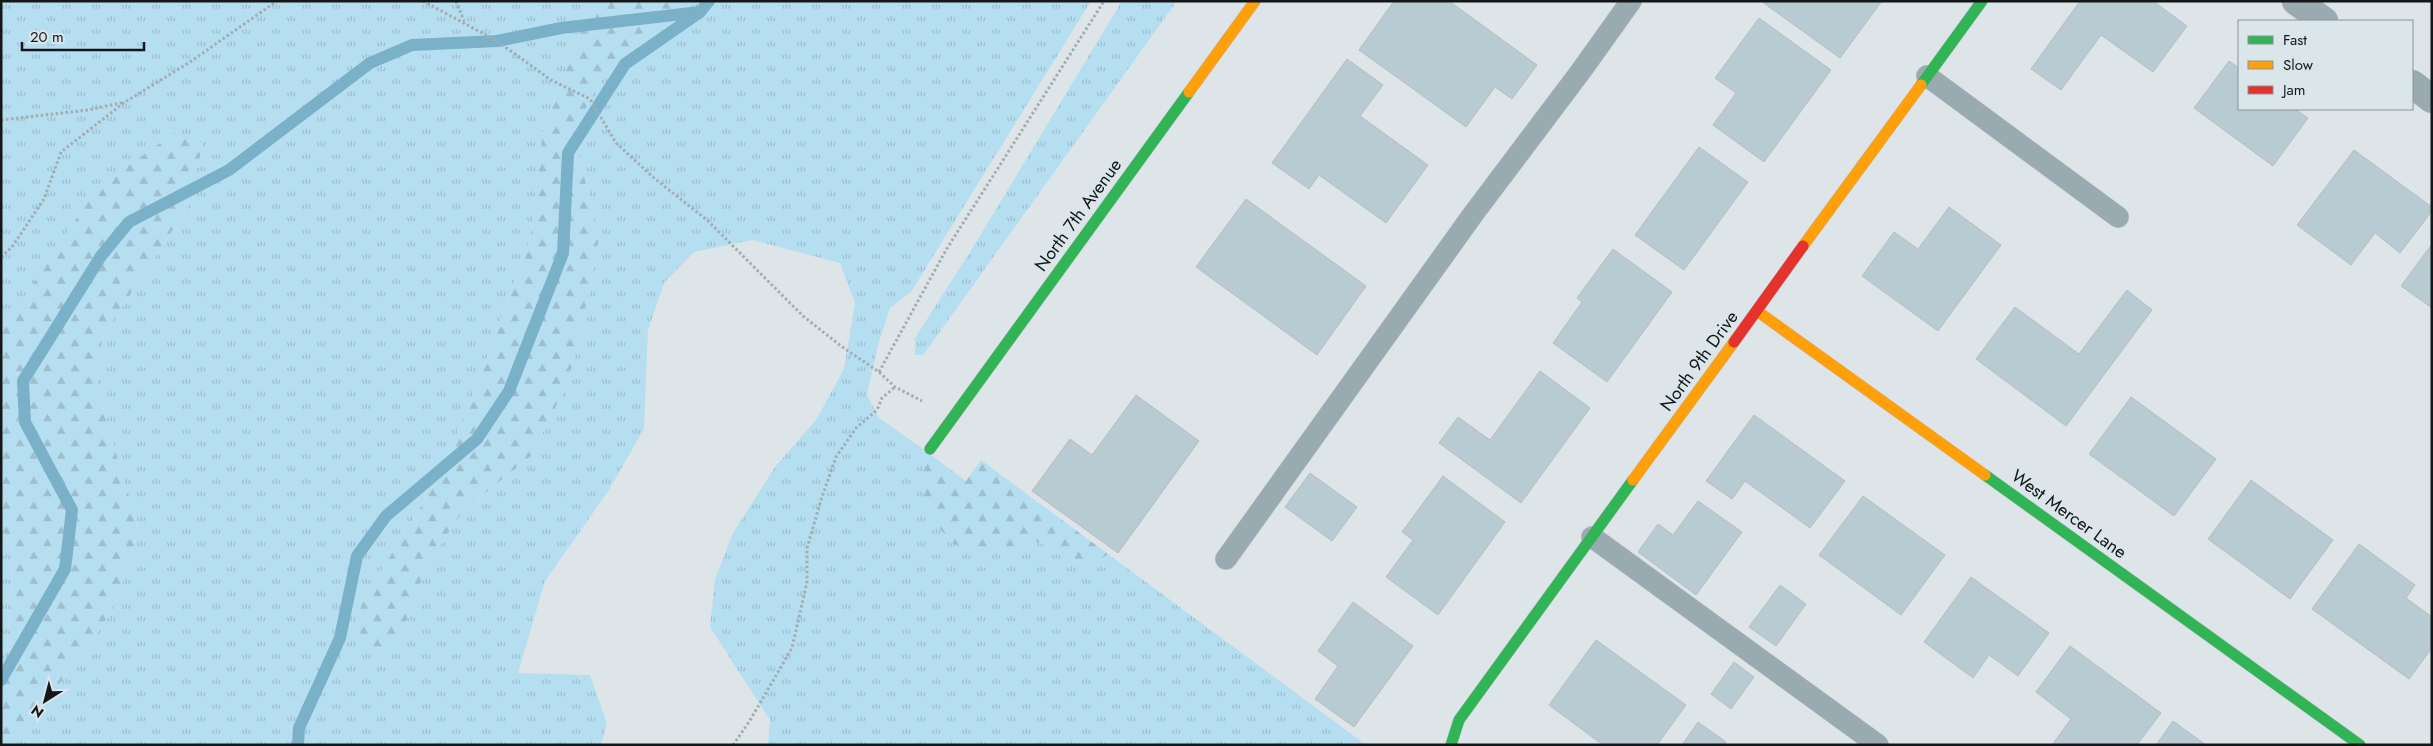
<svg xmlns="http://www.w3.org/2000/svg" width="2433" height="746" font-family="Jost,sans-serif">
<defs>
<pattern id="grass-tufts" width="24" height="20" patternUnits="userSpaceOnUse" patternTransform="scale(1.25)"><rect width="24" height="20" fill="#b6def1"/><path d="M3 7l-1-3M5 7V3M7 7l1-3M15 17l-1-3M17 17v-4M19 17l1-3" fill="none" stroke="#9cbece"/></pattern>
<pattern id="forest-firs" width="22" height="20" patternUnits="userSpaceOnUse" patternTransform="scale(1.25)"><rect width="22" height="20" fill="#b6def1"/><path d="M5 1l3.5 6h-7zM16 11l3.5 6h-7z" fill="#9cbece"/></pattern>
</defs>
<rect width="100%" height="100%" fill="#dee5e8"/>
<g fill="url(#grass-tufts)">
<path d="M1 1H598L587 15 543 130 530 239 472 398 441 474 361 603 398 643 428 563 463 511 531 456 568 382 592 280 599 236 574 135 600 76 643 33 684 1H1091L911 292 890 308 878 345 867 395 879 418 923 449 981 554 1035 541 1078 561 1095 563 1108 554 1342 727 1344 745H768L770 720 710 627 715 579 733 533 775 467 816 420 844 369 855 303 840 263 752 240 694 252 664 283 648 330 644 429 607 493 545 581 518 673 590 675 607 723 601 745H15L113 610 139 531 97 389 102 337 189 205 1 331Z"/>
<path d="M1122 1H1177L923 355H915V338L970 252Z"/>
<path d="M1 525 14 553 5 680 1 686Z"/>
</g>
<g fill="url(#forest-firs)">
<path d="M598 1H684L643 33 600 76 574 135 599 236 592 280 568 382 531 456 463 511 428 563 398 643 372 657 360 638 361 603 441 474 472 398 530 239 543 130 587 15Z"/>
<path d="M174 133 203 143 189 205 102 337 97 389 139 530 113 610 15 745H1V686L5 680 14 553 1 525V331L97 188Z"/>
<path d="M923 449 966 481 981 460 1108 554 1095 564 1078 561 1035 541 981 554 951 543 924 507Z"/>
<path d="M1342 727 1366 745H1344Z"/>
</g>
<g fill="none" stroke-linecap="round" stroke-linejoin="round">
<g stroke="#7ab0c8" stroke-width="12">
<path d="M1 680 65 569 72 510 25 422 23 381 101 256 129 222 229 170 370 63 412 45 497 41 561 28 700 12"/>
<path d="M298 745 299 728 340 638 357 556 386 516 477 439 509 391 563 253 568 153 625 64 700 12 709 1"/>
</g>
</g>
<g fill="#b8cad2" stroke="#b8bcbf">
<path d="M1394 1H1449L1537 65 1512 99 1495 87 1466 127 1359 50Z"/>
<path d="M1761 1H1882L1840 58Z"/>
<path d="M2080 1H2153L2187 26 2153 72 2101 35 2061 90 2031 69Z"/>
<path d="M1759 18 1831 70 1764 162 1713 125 1736 93 1715 78Z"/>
<path d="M1347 59 1383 85 1360 116 1428 165 1386 223 1319 175 1309 189 1272 163Z"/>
<path d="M2229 61 2239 68V109H2295L2308 118 2273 166 2194 108Z"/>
<path d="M1699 147 1748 182 1684 270 1635 235Z"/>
<path d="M2354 150 2432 207V211L2400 253 2375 233 2351 265 2297 225Z"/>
<path d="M1246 199 1366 286 1317 355 1196 267Z"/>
<path d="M1949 207 2001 245 1938 331 1862 276 1894 232 1918 249Z"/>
<path d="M2432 244V308L2401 286Z"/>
<path d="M1613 249 1672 292 1607 382 1553 343 1582 302 1577 298Z"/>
<path d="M2127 290 2152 310 2066 426 1976 359 2015 307 2079 354Z"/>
<path d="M1540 371 1590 408 1521 503 1439 443 1458 417 1490 440Z"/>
<path d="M1136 395 1199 441 1118 553 1032 491 1070 439 1092 455Z"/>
<path d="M2131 397 2216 459 2174 516 2089 454Z"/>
<path d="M1754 415 1845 481 1810 528 1745 481 1732 499 1706 481Z"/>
<path d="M1310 473 1357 507 1332 541 1285 507Z"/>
<path d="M1443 476 1505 522 1438 615 1386 577 1413 540 1402 532Z"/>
<path d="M2251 480 2333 540 2290 599 2208 539Z"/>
<path d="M1863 496 1945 555 1901 615 1819 555Z"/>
<path d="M1698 501 1742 532 1696 595 1638 552 1658 524 1673 535Z"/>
<path d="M2359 544 2415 585 2406 598 2432 617V648L2409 679 2312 609Z"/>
<path d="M1971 577 2049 633 2018 676 1989 655 1973 678 1924 642Z"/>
<path d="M1780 585 1806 604 1776 646 1749 627Z"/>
<path d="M1353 602 1413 646 1354 727 1315 699 1338 666 1318 651Z"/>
<path d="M1596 640 1686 705 1657 745H1603L1549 705Z"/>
<path d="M2070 646 2161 713 2137 745H2052L2071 719 2036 692Z"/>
<path d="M1734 662 1754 677 1731 709 1711 694Z"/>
<path d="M2173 721 2206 745H2156Z"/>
<path d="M1698 722 1726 742 1724 745H1682Z"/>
</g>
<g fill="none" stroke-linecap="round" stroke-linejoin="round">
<defs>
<g id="lane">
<path d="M1927 76 2118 217"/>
<path d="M1592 537 1878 745"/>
<path d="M1226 559 1474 213 1581 71 1631 1"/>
</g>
<g id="street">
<path d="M2296 1 2324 21"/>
<path d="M2412 84 2432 99"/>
</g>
<g id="fast">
<path d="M1921 85 1982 1"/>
<path d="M930 449 1189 92"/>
<path d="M1985 475 2360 745"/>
<path d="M1451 745 1459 720 1633 480"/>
</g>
<g id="slow">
<path d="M1189 92 1255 1"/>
<path d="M1803 246 1921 85"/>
<path d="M1757 311 1985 475"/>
<path d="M1633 480 1734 342"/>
</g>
<path id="jam" d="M1734 342 1803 246"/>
</defs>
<use href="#lane" stroke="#bec3c6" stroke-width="22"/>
<use href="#street" stroke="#bec3c6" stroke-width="29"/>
<use href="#fast" stroke="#bec3c6" stroke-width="12"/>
<use href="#slow" stroke="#bec3c6" stroke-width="12"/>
<use href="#jam" stroke="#bec3c6" stroke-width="12"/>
<g stroke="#a2adb1" stroke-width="3" stroke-dasharray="2.5 2.5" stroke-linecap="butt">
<path d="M423 1 497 41 551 80 590 99 616 143 654 178 707 220 803 316 841 346 879 372 895 387 922 401"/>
<path d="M456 1 464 21"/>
<path d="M1 120 88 110 125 102"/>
<path d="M1 257 12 247 44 199 61 152 125 102 190 62 277 1"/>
<path d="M879 372 946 250 1104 1"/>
<path d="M733 745 749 722 792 648 807 582V548L821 500 836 457 856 428 877 410 882 398 895 387"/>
</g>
<use href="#lane" stroke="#9aaab1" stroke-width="21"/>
<use href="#street" stroke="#9aaab1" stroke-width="28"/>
<use href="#fast" stroke="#30b455" stroke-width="11"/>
<use href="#slow" stroke="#ff9f0a" stroke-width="11"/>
<use href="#jam" stroke="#e5322d" stroke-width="11"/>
</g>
<g text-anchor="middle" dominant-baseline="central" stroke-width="5" stroke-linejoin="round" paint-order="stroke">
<g font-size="18" fill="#131719" stroke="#dbe6eb">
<text transform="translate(1078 215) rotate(-54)">North 7th Avenue</text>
<text transform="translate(1699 361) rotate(-54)">North 9th Drive</text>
<text transform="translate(2069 514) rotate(36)">West Mercer Lane</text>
</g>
</g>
<rect width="2433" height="746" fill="none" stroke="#131719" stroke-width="5"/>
<rect x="2238" y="20" width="175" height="90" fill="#dbe6eb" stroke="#8b9397"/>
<rect x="2248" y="36" width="25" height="8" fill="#30b455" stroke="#8b9397"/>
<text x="2283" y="45" font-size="15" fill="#131719">Fast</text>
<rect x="2248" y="61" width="25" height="8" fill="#ff9f0a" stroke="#8b9397"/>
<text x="2283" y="70" font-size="15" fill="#131719">Slow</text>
<rect x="2248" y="86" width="25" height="8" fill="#e5322d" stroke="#8b9397"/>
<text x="2283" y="95" font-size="15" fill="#131719">Jam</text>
<g transform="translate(45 701) rotate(216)" stroke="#dbe6eb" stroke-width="4" paint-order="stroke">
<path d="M0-4L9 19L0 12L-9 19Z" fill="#131719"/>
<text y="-8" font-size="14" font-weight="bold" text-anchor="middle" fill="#131719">N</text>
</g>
<path d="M22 42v8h122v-8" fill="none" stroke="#131719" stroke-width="2.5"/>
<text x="30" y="42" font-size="15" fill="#131719" stroke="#dbe6eb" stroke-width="4" paint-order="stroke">20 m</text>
</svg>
